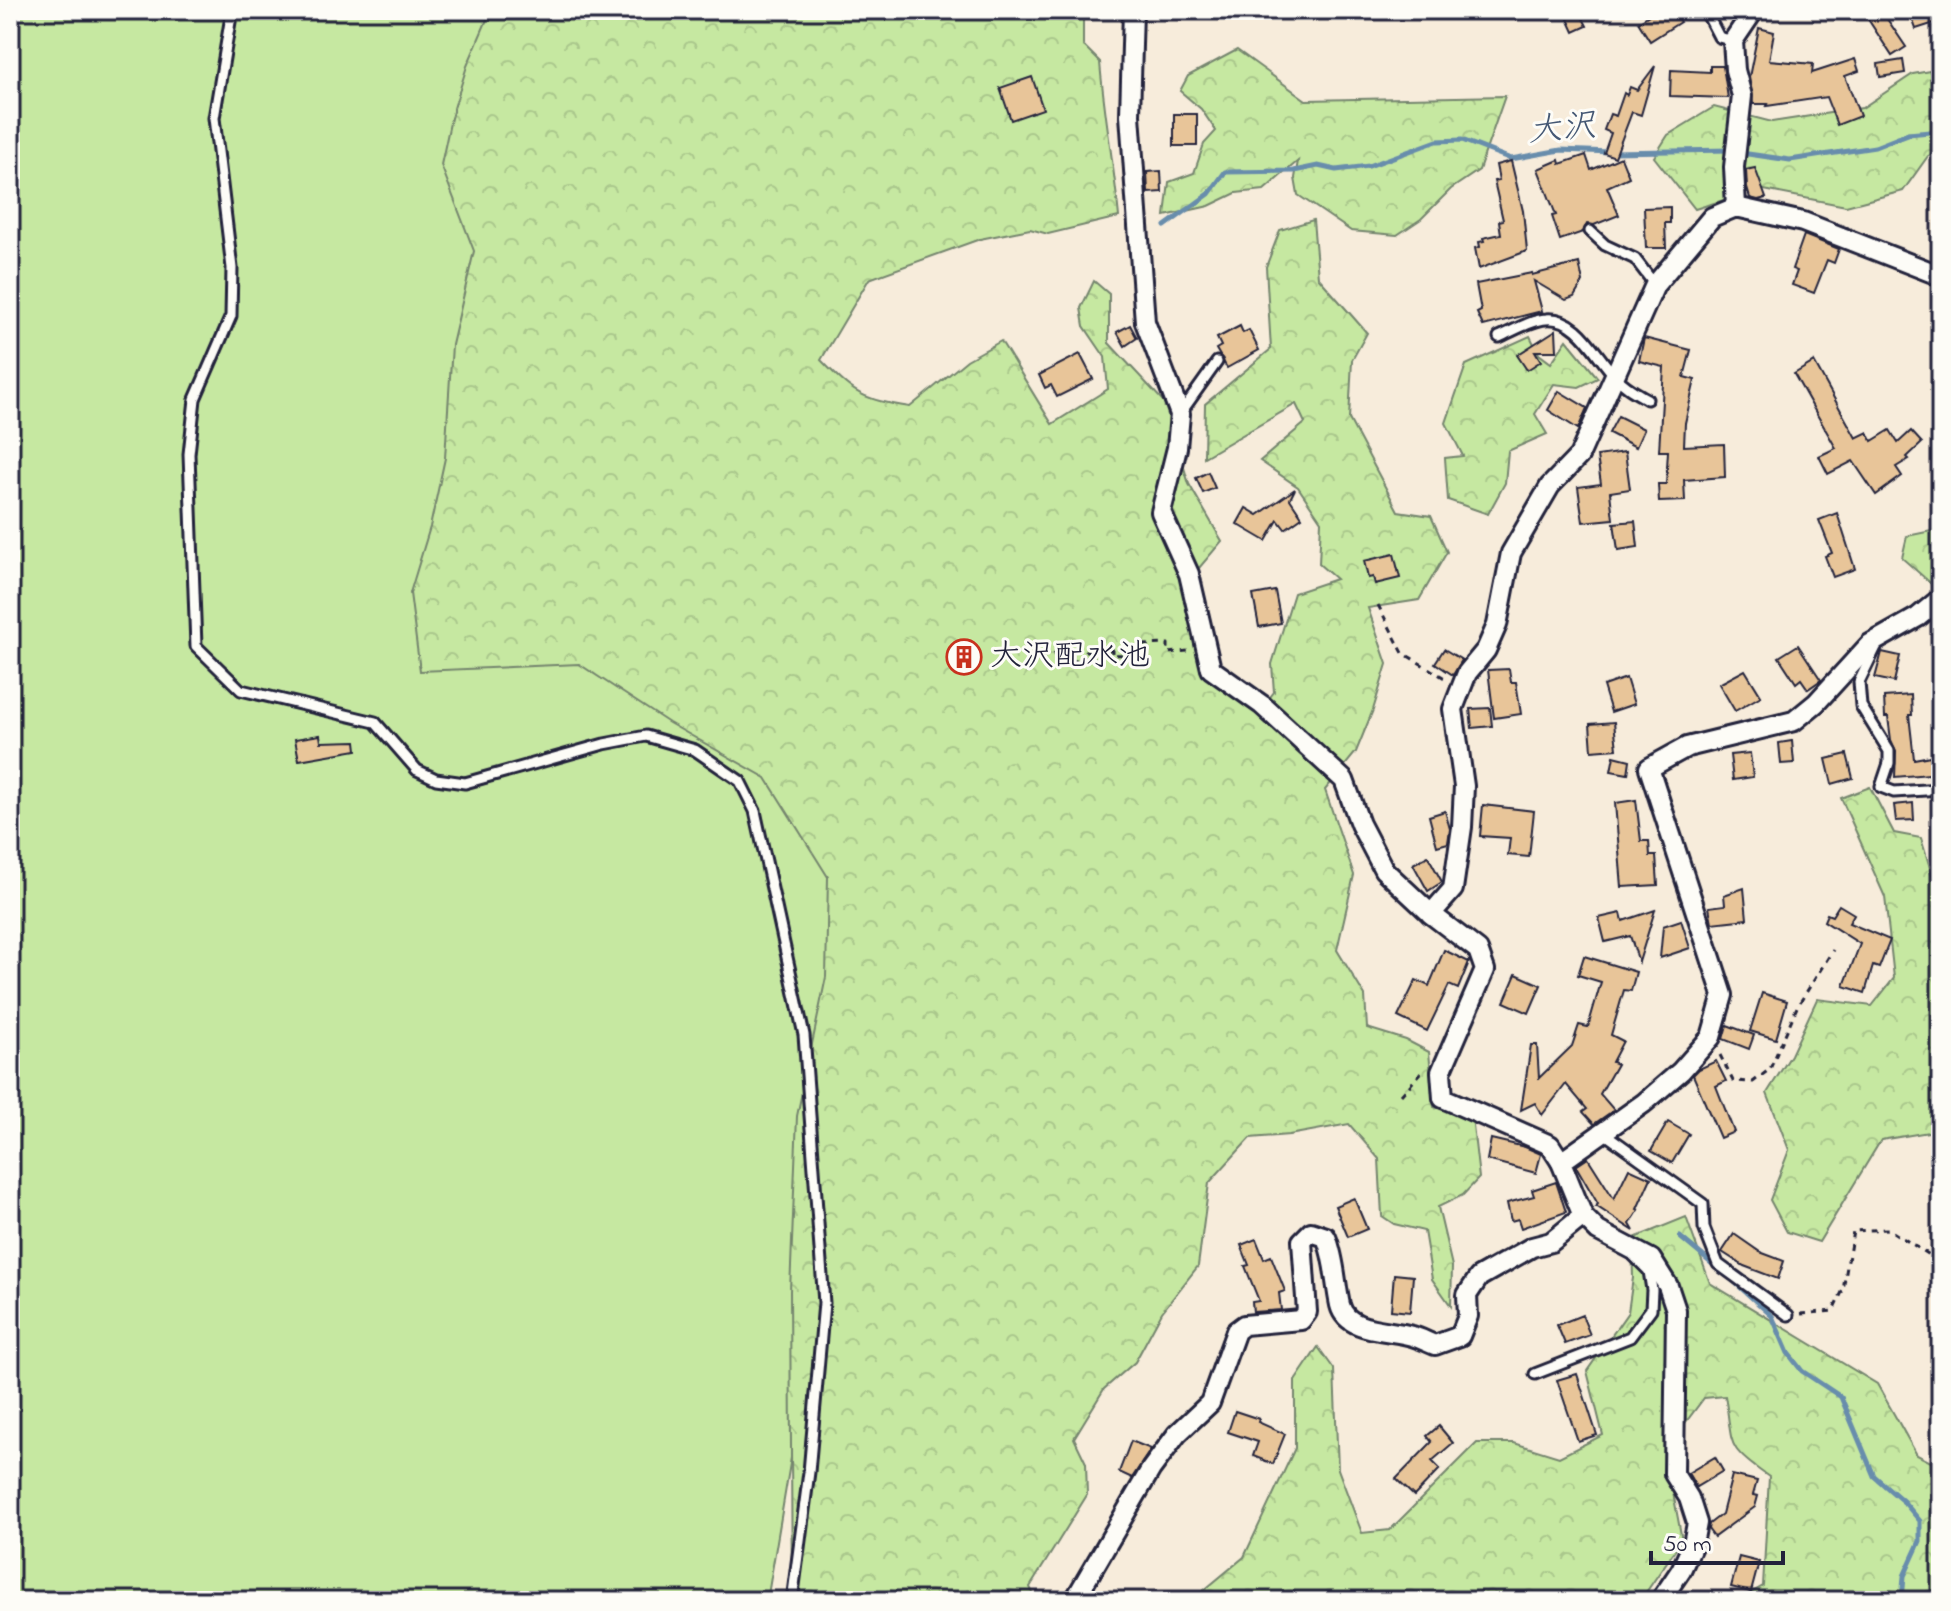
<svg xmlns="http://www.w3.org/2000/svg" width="1951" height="1611" font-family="'Indie Flower','Klee One',sans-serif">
<defs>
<pattern id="forest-crowns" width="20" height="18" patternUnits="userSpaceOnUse" patternTransform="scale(2)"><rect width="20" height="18" fill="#c6e8a1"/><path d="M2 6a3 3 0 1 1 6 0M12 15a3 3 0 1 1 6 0" fill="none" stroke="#aac78c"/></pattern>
</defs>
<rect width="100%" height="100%" fill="#f7ecdb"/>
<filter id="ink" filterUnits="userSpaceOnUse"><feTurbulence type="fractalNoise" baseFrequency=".0125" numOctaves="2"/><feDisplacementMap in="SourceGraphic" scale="16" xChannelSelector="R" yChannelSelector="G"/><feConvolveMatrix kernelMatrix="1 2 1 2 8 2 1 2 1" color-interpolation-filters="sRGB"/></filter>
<g filter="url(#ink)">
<path fill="#c6e8a1" stroke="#74856e" stroke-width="2" d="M10 10H518L854 810 805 1374 767 1601H10Z"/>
<g fill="url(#forest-crowns)" stroke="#74856e" stroke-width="2">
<path d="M491 10H1083V45L1100 62C1104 114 1114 165 1119 217L1048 234 1030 229 980 239 869 279 821 360C855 395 862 399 910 407L967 360 1001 341 1052 424 1108 389 1105 357 1084 326 1081 308 1094 281 1109 294V343L1164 402 1189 484 1222 541 1182 588 1204 670 1257 714 1274 692 1272 664 1294 593 1336 579 1319 564 1321 521 1298 487 1260 461 1305 423 1296 404 1204 457 1205 404 1271 349 1266 267 1280 230 1313 220 1318 277 1367 333 1352 360 1349 419 1398 511 1431 516 1447 552 1419 600 1368 608 1387 664 1373 710 1356 752 1325 790 1354 875 1337 950 1365 996 1367 1028 1406 1040 1429 1052 1434 1107 1472 1117 1479 1178 1463 1195 1438 1207 1452 1266 1451 1306 1432 1279 1424 1231 1394 1224 1382 1216 1379 1159 1349 1124 1289 1135 1250 1138 1209 1183 1198 1266 1162 1312 1135 1362 1104 1389 1074 1438 1086 1463 1087 1495 1030 1587 1036 1601H792L790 1291 797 1116 826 977 828 877 766 778 669 723 579 664 420 671 410 593 430 527 445 458 452 345 474 251 441 165 451 118 467 66Z"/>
<path d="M1237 50 1306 100 1505 96 1479 170 1451 189 1421 219 1397 235 1351 231 1298 195 1295 178 1298 161 1264 190 1236 193 1209 206 1165 216 1169 182 1194 173 1204 144 1216 131 1201 109 1180 91 1188 76Z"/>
<path d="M1941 69V151L1928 156 1903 191 1846 206 1759 189 1695 209 1654 157 1668 135 1714 107 1772 122 1862 108 1913 74Z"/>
<path d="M1530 336 1539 354 1551 363 1567 340 1598 378 1579 387 1554 384 1535 414 1547 434 1508 451 1505 483 1488 514 1448 500 1445 458 1463 456 1446 423 1466 365Z"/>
<path d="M1941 529V606L1934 586 1902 558 1907 536Z"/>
<path d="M1870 787 1894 833 1921 838 1941 904V1130L1881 1140 1819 1242 1787 1232 1770 1200 1789 1150 1767 1093 1791 1055 1817 999 1872 1006 1894 978 1885 897 1841 798Z"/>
<path d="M1686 1217 1710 1283 1877 1384 1917 1455 1941 1467V1601H1737L1763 1586 1769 1477C1723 1445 1734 1446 1725 1396L1704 1398 1665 1450 1682 1540 1640 1601H1460L1447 1594 1436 1601H1191L1244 1557 1295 1448V1381L1318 1347 1334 1369 1338 1469 1362 1533 1390 1530 1477 1443H1514L1559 1457 1603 1435 1587 1371 1628 1312 1633 1278 1632 1239Z"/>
</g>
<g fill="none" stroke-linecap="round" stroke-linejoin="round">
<g stroke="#688dac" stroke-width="5">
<path d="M1741 153 1790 160 1875 147 1908 134 1941 131"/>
<path d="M1165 226 1209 194 1225 172 1294 171 1318 166 1336 170 1369 166 1437 141 1462 140 1511 159 1561 150 1611 152 1732 150"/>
<path d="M1680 1237 1716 1267"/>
<path d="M1730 1278 1772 1316 1788 1353 1802 1371 1841 1397 1874 1476 1904 1502 1920 1521V1541L1904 1576 1902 1601"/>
</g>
</g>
<g fill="#e8c599" stroke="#22223b" stroke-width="2">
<path d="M1564 10H1579L1587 26 1574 32Z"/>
<path d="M1657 10H1672L1680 22 1650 41 1638 22Z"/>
<path d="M1862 10H1881L1906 47 1892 56Z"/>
<path d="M1909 10H1941V21L1916 29Z"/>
<path d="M1759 28 1774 32 1769 60 1813 64 1812 73 1855 59 1859 71 1845 76 1860 116 1837 125 1826 97 1767 106 1768 104H1753L1749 77Z"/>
<path d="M1903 60 1905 73 1880 77 1878 64Z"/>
<path d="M1655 66 1641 115 1632 112 1615 157 1604 153 1611 133 1604 130 1610 114 1616 116 1624 93 1627 95 1630 87 1637 90Z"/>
<path d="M1710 66H1723L1728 98 1670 96 1671 70 1710 72Z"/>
<path d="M1032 77 1043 109 1011 120 1000 88Z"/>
<rect x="1174" y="114" width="23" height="32"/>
<path d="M1586 155 1591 170 1621 157 1629 177 1607 187 1619 215 1594 225 1587 224 1583 232 1560 240 1552 216 1556 215 1538 169 1559 160 1560 164Z"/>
<path d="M1511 161 1523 211 1527 251 1479 269 1475 248 1480 247 1479 242 1484 241 1483 238 1501 234 1499 221 1503 220 1494 181 1499 180 1496 165Z"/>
<path d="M1755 168 1766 198 1758 200 1750 198 1747 188 1746 170Z"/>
<path d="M1161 171 1162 192 1148 193 1147 172Z"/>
<path d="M1670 207V223H1665L1666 248H1646L1644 208Z"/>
<path d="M1804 235 1839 249 1834 263 1827 260 1814 293 1792 285 1797 271 1792 269Z"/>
<path d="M1579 263 1583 282 1574 297 1566 300 1534 281 1542 311 1483 326 1477 313 1481 311 1476 284 1532 273V275Z"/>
<path d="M1130 325 1137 338 1125 346 1117 332Z"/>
<path d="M1240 326 1243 333 1249 330 1259 350 1227 368 1216 349 1221 346 1217 338Z"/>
<path d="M1556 330 1557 351H1535L1541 361 1527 370 1517 355Z"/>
<path d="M1644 338 1691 350 1684 377 1695 380 1685 423 1684 446 1724 444 1725 477 1684 480 1685 501 1659 502 1658 484H1666L1668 451H1659L1664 367 1639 361Z"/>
<path d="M1080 354 1093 379 1057 397 1051 385 1045 388 1039 375Z"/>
<path d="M1814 362 1856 438 1868 432 1872 441 1890 430 1898 443 1911 431 1922 443 1907 457 1909 459 1896 467 1902 476 1876 495 1853 461 1828 474 1819 456 1836 448 1794 374Z"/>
<path d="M1559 391 1587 408 1578 429 1548 410Z"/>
<path d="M1618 416 1644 429 1636 447 1609 433Z"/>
<path d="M1625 452 1630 489 1610 492 1613 519 1583 522 1578 487 1601 484 1597 456Z"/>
<path d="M1208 472 1215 488 1203 493 1196 478Z"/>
<path d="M1295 489 1290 499 1302 517 1285 529 1278 520 1266 541 1237 524 1246 508 1258 515Z"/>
<path d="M1837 513 1855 569 1833 577 1825 556 1832 553 1819 520Z"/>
<path d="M1635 521 1638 547 1618 550 1614 523Z"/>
<path d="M1394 554 1400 578 1375 584 1373 577 1368 578 1364 561Z"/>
<path d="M1275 591 1281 623 1259 627 1253 595Z"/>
<path d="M1798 645 1821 680 1808 689 1801 679 1796 683 1779 657Z"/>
<path d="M1444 649 1462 660 1453 675 1435 663Z"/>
<path d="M1882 652 1900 656 1894 682 1875 678Z"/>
<path d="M1509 669 1511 682H1516L1521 714 1494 718 1488 670Z"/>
<path d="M1745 670 1761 696 1735 711 1719 684Z"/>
<path d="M1626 678 1634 704 1611 712 1603 686Z"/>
<path d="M1911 695 1912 715H1909L1914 759 1941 754V773L1895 777 1896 751 1891 740 1888 717H1885L1884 697Z"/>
<path d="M1490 708 1492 726 1472 728 1470 709Z"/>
<path d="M1614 722 1617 749 1592 751 1590 724Z"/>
<path d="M320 735 321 742 356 741 357 750 299 760 295 739Z"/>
<path d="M1792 741 1794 763 1781 764 1779 743Z"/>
<path d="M1750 753 1753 777 1733 780 1730 755Z"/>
<path d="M1847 754 1853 778 1832 784 1826 759Z"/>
<path d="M1614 756 1630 760 1628 774 1611 771Z"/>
<path d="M1636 800 1641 841H1649L1650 856H1656L1658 885 1622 887 1615 803Z"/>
<path d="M1913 803 1914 820 1896 821 1894 805Z"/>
<path d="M1483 805 1534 811 1529 857 1508 855 1510 838 1480 836Z"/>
<path d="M1445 811 1450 829 1448 843 1437 846 1429 816Z"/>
<path d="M1428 856 1442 882 1428 891 1413 864Z"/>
<path d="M1744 888 1747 919 1712 923 1709 907 1725 905 1724 895Z"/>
<path d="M1839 905 1854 914 1849 923 1890 940 1879 968 1873 966 1865 993 1844 986 1860 944 1824 921 1827 914 1832 916Z"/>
<path d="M1655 910 1639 962 1630 936 1605 942 1599 918 1621 913 1623 921Z"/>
<path d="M1681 920 1690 948 1660 958 1663 926Z"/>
<path d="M1444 950 1469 962 1458 989 1449 985 1427 1031 1398 1017 1416 980 1429 986Z"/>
<path d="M1584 956 1636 972 1631 991 1624 990 1611 1035 1623 1041 1612 1062 1617 1064 1600 1094 1614 1110 1594 1124 1583 1112 1587 1109 1566 1084 1542 1115 1535 1103 1521 1110 1531 1045H1537L1539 1078 1572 1046 1579 1025 1588 1027 1601 982 1578 975Z"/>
<path d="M1516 974 1541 985 1529 1013 1504 1002Z"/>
<path d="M1762 993 1787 1001 1776 1039 1750 1031Z"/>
<path d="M1727 1025 1754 1035 1749 1049 1723 1039Z"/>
<path d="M1716 1061 1726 1081 1716 1086 1734 1132 1720 1138 1693 1075 1699 1069Z"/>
<path d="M1668 1122 1689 1134 1672 1163 1651 1151Z"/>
<path d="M1491 1139 1525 1147 1541 1154 1536 1173 1487 1160Z"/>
<path d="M1588 1158 1614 1199 1629 1168 1651 1178 1637 1209 1639 1210 1630 1224 1634 1231 1596 1206 1598 1204 1576 1166Z"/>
<path d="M1556 1182 1566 1212 1521 1228 1518 1219 1511 1221 1507 1203 1534 1196 1532 1190Z"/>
<path d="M1354 1198 1367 1229 1348 1237 1335 1206Z"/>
<path d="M1734 1234 1760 1252 1784 1261 1778 1279 1744 1266 1722 1252Z"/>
<path d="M1256 1239 1264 1259 1271 1256 1285 1291 1279 1293 1281 1310 1253 1312 1252 1302 1259 1301 1245 1266 1249 1265 1241 1245Z"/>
<path d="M1394 1274 1413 1276 1410 1312 1391 1310Z"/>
<path d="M1582 1315 1590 1335 1565 1344 1557 1325Z"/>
<path d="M1577 1374 1597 1435 1578 1441 1557 1380Z"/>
<path d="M1235 1411 1259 1419 1258 1422 1285 1434 1273 1464 1253 1456 1258 1442 1228 1432Z"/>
<path d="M1439 1426 1453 1443 1432 1461 1440 1469 1414 1496 1396 1479 1432 1442 1427 1436Z"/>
<path d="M1131 1441 1151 1449 1132 1478 1119 1472Z"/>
<path d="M1715 1457 1723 1471 1696 1487 1688 1473Z"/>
<path d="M1732 1475 1757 1481 1753 1495 1758 1496 1755 1507 1714 1537 1708 1529 1709 1524 1722 1514Z"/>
<path d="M1739 1557 1759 1562 1751 1592 1731 1587Z"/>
</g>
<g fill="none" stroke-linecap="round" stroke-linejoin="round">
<defs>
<g id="lane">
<path d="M232 10 214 118 232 268 231 316 195 399 189 454 196 646 241 690 375 722 417 770 436 779 465 783 604 744 646 736 695 750 740 781 755 811 804 1035 824 1303 809 1472 792 1601"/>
<path d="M1705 10 1719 37 1733 41"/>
<path d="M1590 231 1605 245 1635 259 1655 285"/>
<path d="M1499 337C1513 331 1531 320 1546 319 1579 316 1596 357 1616 377 1625 387 1635 392 1647 399"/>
<path d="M1180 414 1217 362"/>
<path d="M1877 645 1859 682 1861 706 1889 751V763L1881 787 1894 792 1941 789"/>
<path d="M1604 1133 1703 1204 1704 1228 1718 1264 1788 1315"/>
<path d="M1535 1374 1630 1337 1651 1309 1652 1290 1649 1271 1634 1256"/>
</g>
<g id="street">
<path d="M1133 10 1130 115 1145 322 1180 414 1177 448 1161 512 1189 574 1211 669 1262 705 1344 780 1360 824 1384 870 1431 914"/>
<path d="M1736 207 1734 167 1742 96 1735 70 1733 41 1754 10"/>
<path d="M1561 1162 1644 1103 1681 1071 1711 1037 1723 995 1649 768 1687 747 1794 721 1816 703 1870 644 1918 617 1941 598"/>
<path d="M1074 1601 1151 1469 1177 1434 1210 1403 1236 1331 1244 1325 1301 1320 1307 1312 1302 1241 1311 1232 1326 1237C1335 1259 1335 1282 1340 1305 1347 1333 1390 1329 1412 1336 1420 1338 1427 1342 1435 1345L1460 1336 1468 1316 1467 1295 1479 1277 1532 1247 1551 1242 1583 1216"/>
<path d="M1660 1601 1681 1570 1693 1544 1697 1523 1689 1498 1674 1474 1676 1310 1668 1286 1651 1259 1598 1231 1583 1216 1561 1162 1550 1145 1443 1098 1441 1072 1485 970 1478 950 1431 914 1453 889 1462 827 1464 786 1453 709 1467 673 1486 650 1497 625 1511 553 1550 486 1579 456 1655 285 1712 217 1736 207 1803 222 1941 276"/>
</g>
</defs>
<use href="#lane" stroke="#22223b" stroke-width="15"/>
<use href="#street" stroke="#22223b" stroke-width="24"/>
<g stroke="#22223b" stroke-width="3" stroke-dasharray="6 6" stroke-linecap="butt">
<path d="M1378 605 1403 653 1448 680"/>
<path d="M1041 655 1064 654 1065 661H1085V651L1112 650V655L1142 654V645L1168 644V653L1188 651"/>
<path d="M1720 1055 1733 1081 1753 1082 1770 1069 1797 1007 1833 950"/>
<path d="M1401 1095 1422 1072"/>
<path d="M1801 1314 1833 1311 1843 1290 1853 1231 1888 1229 1941 1262"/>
</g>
<use href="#lane" stroke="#fdfcf7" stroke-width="9"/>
<use href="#street" stroke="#fdfcf7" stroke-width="18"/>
</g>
</g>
<defs>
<symbol id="building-ring" viewBox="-11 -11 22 22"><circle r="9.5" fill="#fdfcf7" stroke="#c8321e" stroke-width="1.5"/><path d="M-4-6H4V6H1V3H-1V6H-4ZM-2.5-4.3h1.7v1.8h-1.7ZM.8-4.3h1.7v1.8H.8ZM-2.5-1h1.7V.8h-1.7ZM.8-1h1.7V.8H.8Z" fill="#c8321e"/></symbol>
</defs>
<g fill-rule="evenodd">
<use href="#building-ring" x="944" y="637" width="40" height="40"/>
</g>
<g text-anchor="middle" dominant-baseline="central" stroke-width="6" stroke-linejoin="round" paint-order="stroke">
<g font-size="32" fill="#22223b" stroke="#fdfcf7" text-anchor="start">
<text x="990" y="657">大沢配水池</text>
</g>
<g font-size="34" font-style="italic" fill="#455874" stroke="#fdfcf7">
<text transform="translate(1562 130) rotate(-5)">大沢</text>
</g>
</g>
<rect width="1951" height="1611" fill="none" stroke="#fdfcf7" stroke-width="40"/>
<rect x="20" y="20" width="1911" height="1571" fill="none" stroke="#22223b" stroke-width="3" filter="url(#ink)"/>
<path d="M1651 1551v12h132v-12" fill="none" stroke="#22223b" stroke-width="4"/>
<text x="1663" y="1551" font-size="24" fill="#22223b" stroke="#fdfcf7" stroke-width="6" paint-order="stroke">50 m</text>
</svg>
